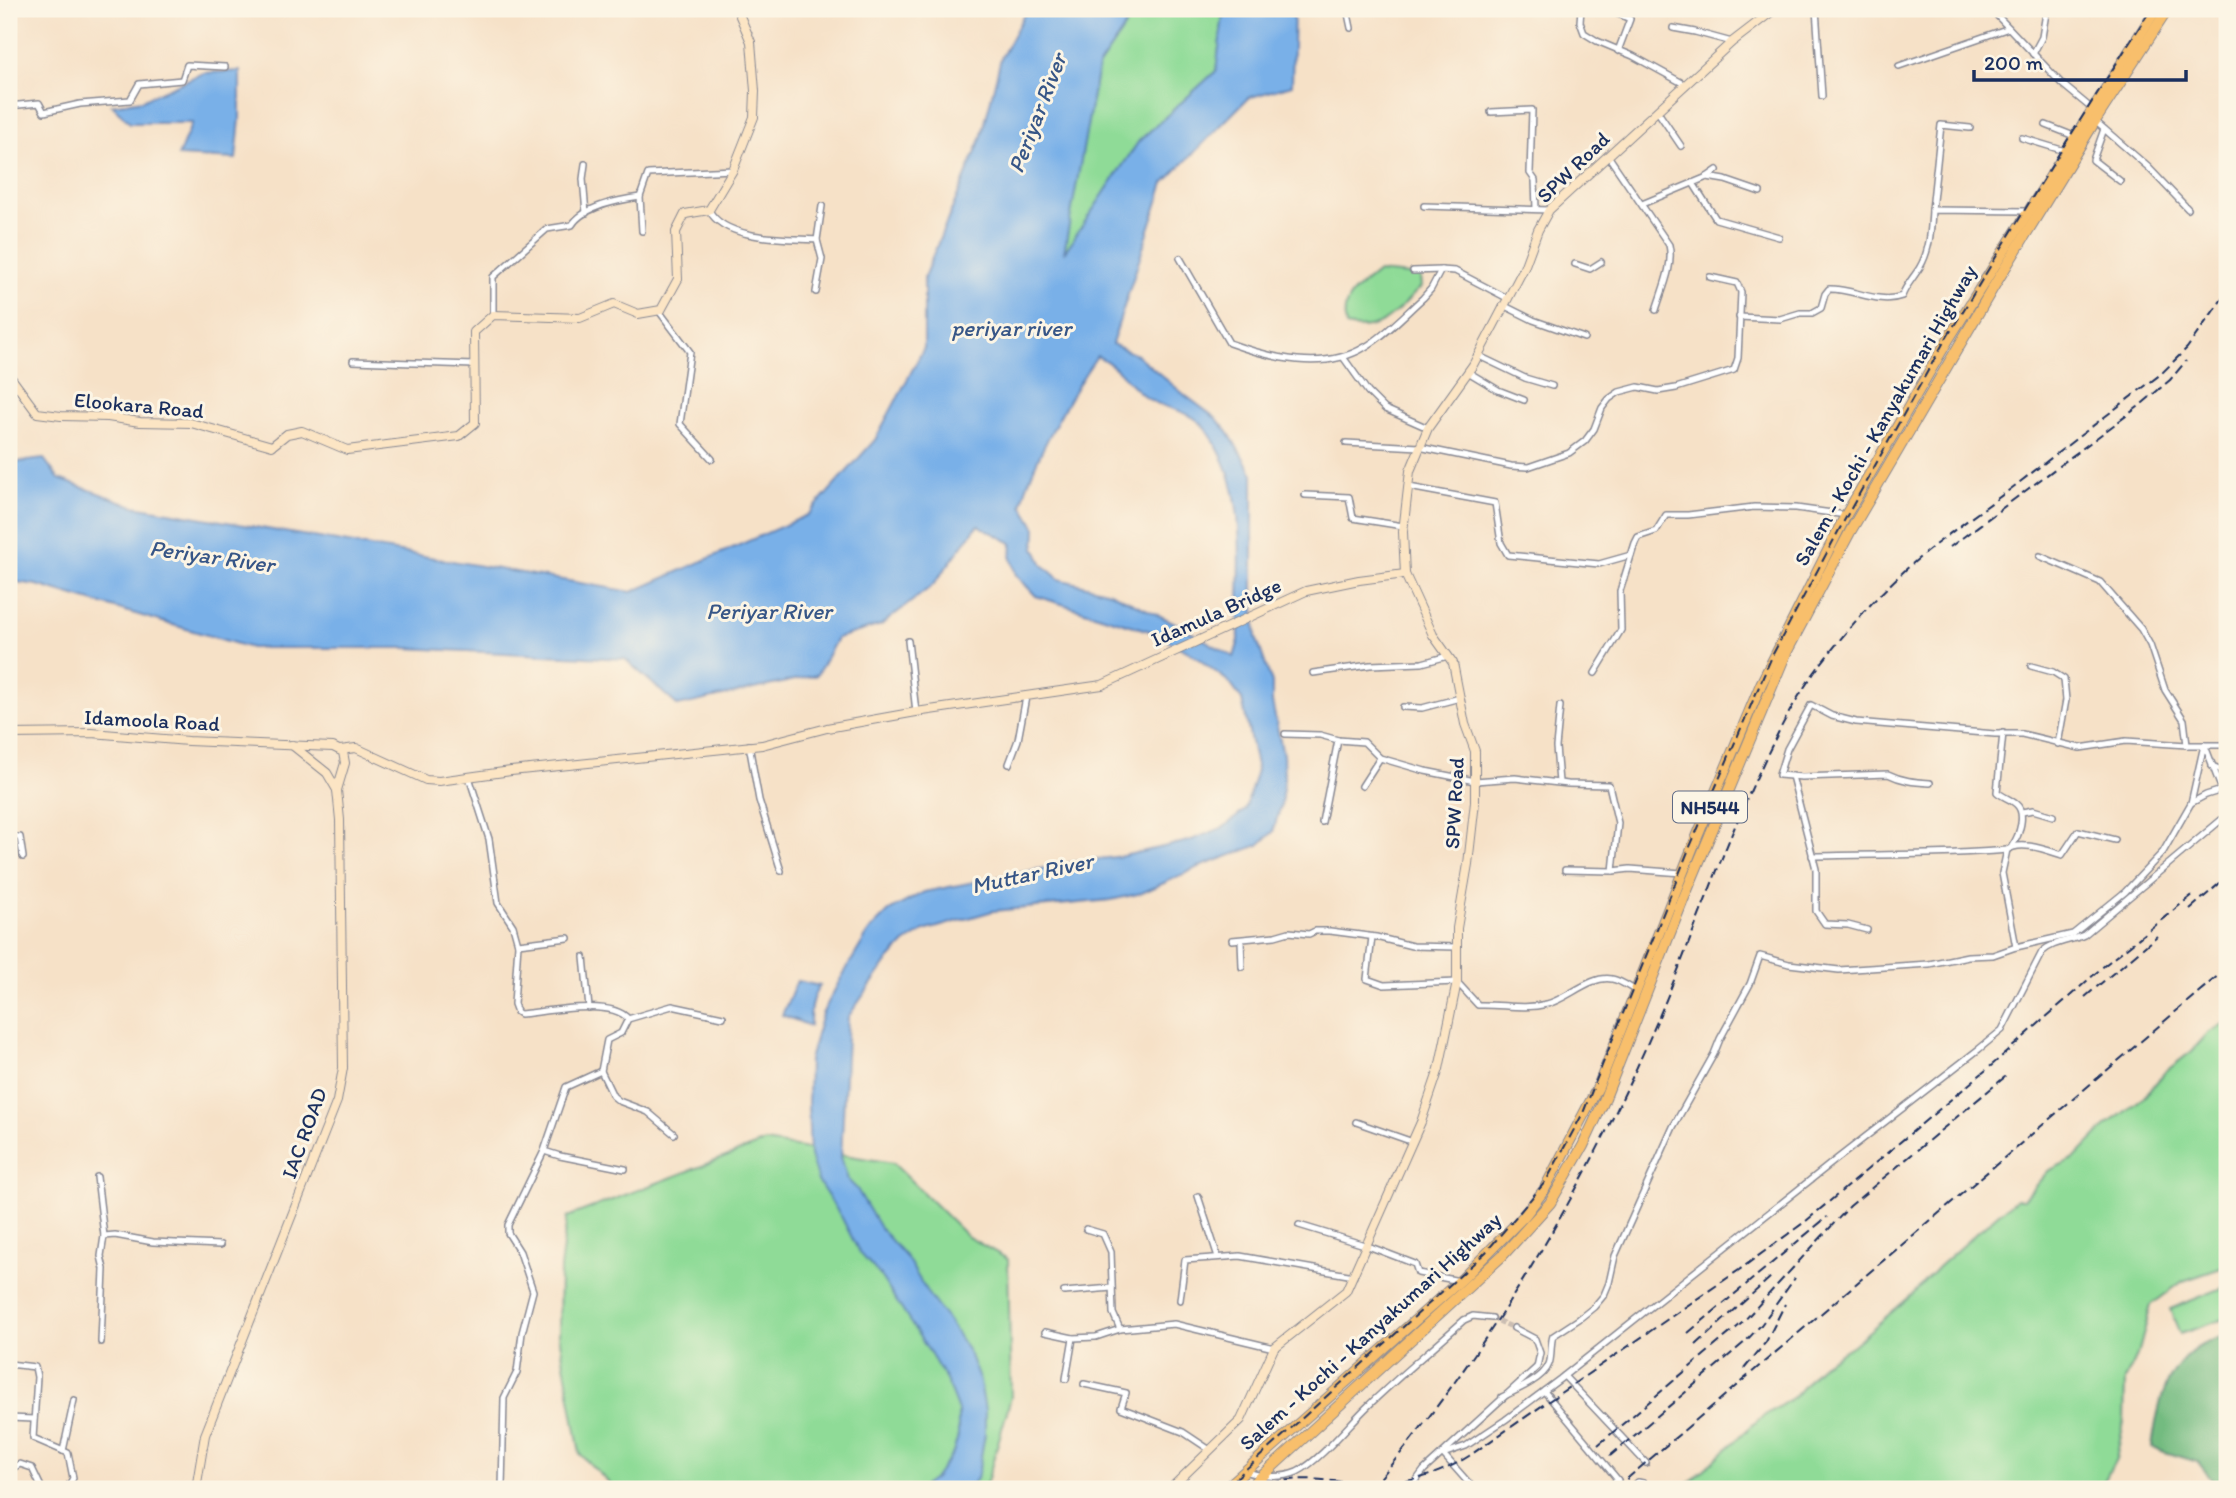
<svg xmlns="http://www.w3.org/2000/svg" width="2236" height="1498" font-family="Itim,sans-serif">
<rect width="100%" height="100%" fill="#fcf5e5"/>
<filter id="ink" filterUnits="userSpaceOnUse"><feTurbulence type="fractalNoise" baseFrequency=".0143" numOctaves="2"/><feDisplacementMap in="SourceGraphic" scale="14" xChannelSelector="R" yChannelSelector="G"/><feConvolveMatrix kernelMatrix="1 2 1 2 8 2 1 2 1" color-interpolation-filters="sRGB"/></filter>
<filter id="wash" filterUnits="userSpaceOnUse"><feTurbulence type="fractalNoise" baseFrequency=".00686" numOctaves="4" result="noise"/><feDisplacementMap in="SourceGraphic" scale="28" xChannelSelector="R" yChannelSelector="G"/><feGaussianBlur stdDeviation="1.57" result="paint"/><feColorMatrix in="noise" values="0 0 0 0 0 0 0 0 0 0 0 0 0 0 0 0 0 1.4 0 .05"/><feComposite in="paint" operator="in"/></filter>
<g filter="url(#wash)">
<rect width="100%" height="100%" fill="#f6e1c7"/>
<g fill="#8fdb97" stroke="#55857a" stroke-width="2">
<path d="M1137 9H1227L1223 15 1216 71 1139 141 1063 255 1098 67Z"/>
<path d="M1378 272 1420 276 1421 287C1397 310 1382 335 1346 326 1339 297 1358 289 1378 272Z"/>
<path d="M2227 1022V1266L2183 1281 2151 1305 2139 1351 2125 1380 2124 1422 2116 1459 2100 1489H1683L1759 1419 1794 1397 1822 1364 1853 1345 1914 1293 1938 1267 1999 1213 2017 1199H2024L2048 1171 2075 1158 2105 1127 2145 1096 2165 1072 2192 1051 2208 1033Z"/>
<path d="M765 1142 893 1163 968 1237 1008 1259 1011 1397 985 1489H615L580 1454 559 1335 560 1268 567 1217Z"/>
<path d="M2227 1286V1318L2180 1334 2170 1309Z"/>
</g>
<path fill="#73bb80" stroke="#47756f" stroke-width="2" d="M2227 1335V1489H2219L2198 1462 2152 1448C2157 1409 2164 1366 2202 1345 2209 1341 2219 1338 2227 1335Z"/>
<g fill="#79b0e8" stroke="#4a70a3" stroke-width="2" fill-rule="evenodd">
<path d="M1027 9H1137L1098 67 1064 253 1139 141 1216 71 1223 15 1227 9H1294L1292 85 1248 98 1164 183 1112 344 1137 355 1186 396 1217 419 1228 432 1253 474V596L1256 637 1272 683V702L1283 755 1284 778 1281 805 1273 832 1259 845 1199 867 1142 893 1111 900 993 911 924 931 905 943 887 962 848 1017 841 1157 848 1180 857 1189 880 1228 907 1258 928 1294 949 1322 969 1353 980 1382 985 1410V1434L977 1479 967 1489H920L935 1478 953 1453 958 1436V1411L946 1380 928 1350 879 1274 859 1252 842 1218 818 1181 810 1156 808 1103 809 1060 822 1014 840 980 869 931 889 911 924 892 1075 862 1123 856 1189 841 1224 827 1245 810 1257 770 1242 700 1229 682 1192 654 1153 632 1036 596 1016 575 1011 559 1012 543 978 525 933 585 881 625 837 638 817 675 678 706 625 659 406 648H251L37 585 9 581V463L44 459 59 479 134 506 632 592 808 515 875 440 924 348V277L981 139 1001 58ZM1097 356C1123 368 1129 388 1150 400 1164 408 1181 409 1194 418 1205 425 1211 436 1217 447 1250 505 1237 576 1239 640L1234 657 1175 623 1110 592 1059 579 1043 565 1035 548 1036 528 1022 505C1029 466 1073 390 1097 356Z"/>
<path d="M240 71V119L236 159 178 156 192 123H130L112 105 142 100 203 73Z"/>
<path d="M797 981 820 986C810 999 810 1011 810 1026L782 1015Z"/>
</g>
</g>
<g filter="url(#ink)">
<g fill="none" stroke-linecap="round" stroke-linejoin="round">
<path stroke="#cabdb2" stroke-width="5" stroke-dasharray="5 2.5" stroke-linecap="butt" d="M1492 1318 1514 1328"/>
<defs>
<g id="street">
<path d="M1347 9 1351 28"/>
<path d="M1581 9 1580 22 1584 33 1597 41 1633 56 1686 85"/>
<path d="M1615 9 1614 12 1630 19 1618 51"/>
<path d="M1816 9 1822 96"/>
<path d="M1991 9 2062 84 2091 108"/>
<path d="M1673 28 1695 32 1732 42"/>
<path d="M2033 54 2042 37 2046 13"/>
<path d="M1899 66 2009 28"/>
<path d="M9 106 39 103 44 112 80 104 130 100 139 84 182 80 187 65 225 67"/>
<path d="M1491 112 1532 110 1530 173 1535 180 1536 209"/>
<path d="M1658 112 1681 146"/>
<path d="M2095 121 2148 167 2188 209"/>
<path d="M2046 125 2074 136"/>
<path d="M2104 129 2093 160 2120 181"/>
<path d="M2022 138 2065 151"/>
<path d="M1609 157 1669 245C1674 265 1662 290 1656 310"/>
<path d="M585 164 583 179 586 213"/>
<path d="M1707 177 1725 180 1760 192"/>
<path d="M1693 183 1716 219 1779 237"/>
<path d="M640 197 642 231"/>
<path d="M1642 204 1707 177 1717 170"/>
<path d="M1424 206 1549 210"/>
<path d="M709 210C725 241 787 238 817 240"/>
<path d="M1932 210 1941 125 1970 128"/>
<path d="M1180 258 1229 343C1271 358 1324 372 1365 347 1385 336 1406 313 1423 298L1431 289 1441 270 1455 271 1507 298"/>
<path d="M1575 264 1590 269 1601 262"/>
<path d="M1413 271 1441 270"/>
<path d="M816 292 822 259 817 240 822 206"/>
<path d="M1503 305 1533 320 1584 338"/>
<path d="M659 311 690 352 680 424 712 459"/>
<path d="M493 315V277L547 229 572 225C584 206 619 200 640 197L648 174 733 170"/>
<path d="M1739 317 1780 319 1800 313H1812L1821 308 1825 294 1829 289C1853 288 1878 305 1902 296 1906 285 1914 277 1920 267 1930 250 1931 230 1932 210L2027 211"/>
<path d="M1477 355 1525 378 1552 386"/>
<path d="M1343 357 1368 392 1385 409 1428 428"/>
<path d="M353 361 474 365"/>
<path d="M1468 372 1498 390 1524 400"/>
<path d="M1346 443 1419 447 1511 466 1528 467 1569 453 1585 441 1594 429 1602 408 1609 399 1619 392 1638 387 1658 391 1676 388 1734 370 1738 358 1741 292 1737 283 1710 277"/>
<path d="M1409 487 1495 503 1501 543 1508 555 1599 564 1631 555"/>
<path d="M1305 495 1349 497 1353 518 1403 526"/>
<path d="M2040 556 2100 582 2141 629 2150 645 2165 690 2184 720 2187 745"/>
<path d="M908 641 916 712"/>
<path d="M2031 666 2053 672 2064 679 2066 700 2058 744"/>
<path d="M1313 673 1370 665 1422 663 1448 656"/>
<path d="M1595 673 1621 630 1620 591 1635 543 1638 537 1656 531 1666 515H1688L1754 507 1796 508 1846 515"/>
<path d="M1403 707 1422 708 1460 698"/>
<path d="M2003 733 1997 792C2003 797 2010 799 2016 804 2027 813 2019 836 2012 846"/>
<path d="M1285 734 1320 735 1338 740 1364 742 1380 758 1425 771 1475 781 1515 778 1568 784 1609 785 1618 823 1613 871 1630 869 1682 873"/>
<path d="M749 745 759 800 781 871"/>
<path d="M1009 764 1018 740 1026 697"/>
<path d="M2212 766 2227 772"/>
<path d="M1792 776 1816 869V911L1825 924 1848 925 1867 930"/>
<path d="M469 777 489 839 498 903 513 926 518 944 514 1004 517 1012 520 1014C545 1012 612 998 628 1019"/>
<path d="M1559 782 1556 747 1560 706"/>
<path d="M1930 783C1914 782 1902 781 1888 774L1802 777 1779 775 1787 749 1811 705 1832 716 1856 722 1995 734H2022L2080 748 2126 741 2187 745H2227"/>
<path d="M1362 786 1380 758"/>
<path d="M2222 790 2227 801"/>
<path d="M2191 803 2206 795 2222 790 2205 746"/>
<path d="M2022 812 2033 810 2053 816"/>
<path d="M1322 822 1338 740"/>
<path d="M9 837H20L23 857"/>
<path d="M1812 856C1877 854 1942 856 2007 850"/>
<path d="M1565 870 1613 871"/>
<path d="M1372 937 1367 979 1384 985 1457 982 1478 1005C1502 1004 1523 1010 1547 1004 1568 999 1590 975 1612 979 1620 980 1629 987 1636 991"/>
<path d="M1232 940 1275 936 1289 932 1309 934 1315 931H1330L1376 937 1412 946 1457 947"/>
<path d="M1241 940 1242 967"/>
<path d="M518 944 568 938"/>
<path d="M2016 947 2073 934 2125 892 2163 852 2191 803 2204 745"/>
<path d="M584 957 589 1008"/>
<path d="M1356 1122 1413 1142"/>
<path d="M674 1134 648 1112 619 1101 613 1096 601 1071 607 1040 621 1033 628 1019 672 1006 723 1017"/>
<path d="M544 1151 560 1156 625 1169"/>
<path d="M97 1177 104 1236 101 1256 104 1269 101 1342"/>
<path d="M1198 1196 1218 1257"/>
<path d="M1299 1225 1368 1246 1415 1264 1418 1273 1460 1281"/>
<path d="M1086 1229 1103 1234 1111 1252 1113 1313 1120 1329"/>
<path d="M104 1236 115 1235 153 1242 220 1245"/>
<path d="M1064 1292 1112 1288"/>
<path d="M1180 1300 1185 1260 1240 1256 1354 1276"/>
<path d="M1045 1332 1073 1338 1096 1337 1120 1329 1174 1324 1274 1348"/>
<path d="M9 1364 35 1367 37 1377 33 1438 68 1453 73 1478 67 1489"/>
<path d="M1564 1376 1646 1463"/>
<path d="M1066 1379 1073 1338"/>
<path d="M1084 1384 1126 1393 1121 1408 1183 1432 1210 1450"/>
<path d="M1544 1391 1618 1480 1606 1489"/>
<path d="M1502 1397C1515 1391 1544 1379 1549 1364 1552 1358 1550 1344 1553 1336L1579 1319 1594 1307 1604 1295 1609 1283 1615 1256 1673 1127 1714 1054 1720 1039 1750 984 1760 956 1789 964 1839 970 1929 964 1968 956 1993 955 2016 947 2002 873 2007 850C2021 840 2046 850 2062 855L2078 831 2115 840"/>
<path d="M9 1418 34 1419"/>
<path d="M63 1451 74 1400"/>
<path d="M9 1470 20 1464 32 1468 42 1489"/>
<path d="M1245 1471C1261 1477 1281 1479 1297 1472 1320 1461 1349 1424 1368 1406 1399 1376 1432 1349 1464 1320L1473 1316 1492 1318"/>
<path d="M502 1489 504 1398 517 1372 522 1333 533 1291 520 1252 508 1233V1225L544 1151 566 1087 601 1071"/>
<path d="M1410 1489 1424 1470 1537 1367 1540 1353 1535 1339 1514 1328"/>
<path d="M1474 1489 1443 1454 1466 1446 1505 1420 1560 1379 1833 1162 1979 1049 2002 1030 2042 952C2052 942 2070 941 2084 935L2227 815"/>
<path d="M1630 1489 1638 1482 1643 1483 1648 1489"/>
</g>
<g id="secondary">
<path d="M9 379H12L37 413 61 416 108 417 140 422 191 423 272 446 287 434 302 431 347 450 459 436 475 423 474 332 493 315 580 318 614 304 638 314 661 310 678 279 676 232 685 214 709 210 733 170 754 117 755 91 751 42 737 9"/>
<path d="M9 734 92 733 188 741 333 747 343 752 345 763 337 790"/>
<path d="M340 750 356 748 426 780 439 781 511 771 762 745 827 728 916 712 1102 685 1306 591 1359 580 1405 574"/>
<path d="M196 1489 205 1435 337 1101 343 1068 340 820 337 790 327 773 292 745"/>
<path d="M1170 1489 1241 1420 1274 1348 1346 1291 1421 1122 1439 1069 1457 982V928L1468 864 1475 802V751L1465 724 1453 663 1433 635 1405 574 1403 532 1410 471 1428 428 1473 365 1524 268 1538 230 1549 210 1732 42 1775 9"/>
</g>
<g id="highway">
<path d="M1225 1489 1463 1278 1525 1215 1544 1190 1598 1087 1692 849 1761 684 1846 515 1949 338 2156 9"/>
<path d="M1248 1489 1503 1255 1550 1203 1583 1146 1603 1103 1683 900 1786 653 1850 532 1994 286 2095 121 2168 9"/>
</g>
</defs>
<use href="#street" stroke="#888892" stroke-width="8"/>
<use href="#secondary" stroke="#888892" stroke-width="10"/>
<use href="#highway" stroke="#888892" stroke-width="12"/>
<use href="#street" stroke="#fff" stroke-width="5"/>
<use href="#secondary" stroke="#fce5c4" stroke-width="8"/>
<use href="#highway" stroke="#f8bf6c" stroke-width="10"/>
<g stroke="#1b2f5e" stroke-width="2" stroke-dasharray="10 5" stroke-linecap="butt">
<path d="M1950 547 2138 407 2170 380 2186 361"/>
<path d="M2190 909 2227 877"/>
<path d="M2085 997 2157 936"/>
<path d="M1688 1333 1827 1217"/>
<path d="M1696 1345 1771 1277"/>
<path d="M1744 1369 1766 1342 1785 1304"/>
<path d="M1598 1445 1742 1323 1850 1206 2006 1076"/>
<path d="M1610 1456 1745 1342 1761 1325 1795 1278"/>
<path d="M1224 1489 1486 1252 1546 1181 1583 1113 1689 849 1773 654 1839 530 1944 342 2065 144 2151 9"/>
<path d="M1257 1489C1295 1471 1331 1483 1370 1484 1406 1485 1439 1475 1469 1456L1739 1270 1806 1221 1992 1065 2105 965 2195 893"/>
<path d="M1371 1489C1490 1349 1586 1189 1658 1019 1690 944 1716 867 1750 792 1769 750 1789 707 1817 669 1842 636 1869 604 1900 575 1935 542 1977 514 2016 485 2064 448 2112 411 2161 374L2187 348 2227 292"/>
<path d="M1615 1489 2227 968"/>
</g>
</g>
</g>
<g text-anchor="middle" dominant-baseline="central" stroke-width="6" stroke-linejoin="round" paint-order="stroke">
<rect fill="#fcf5e5" stroke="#5e6a86" stroke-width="2" x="1673" y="791.5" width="74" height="31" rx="5"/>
<g font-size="19" font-weight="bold" fill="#1b2f5e">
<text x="1710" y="807">NH544</text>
</g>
<g font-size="21" fill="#1b2f5e" stroke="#fcf5e5">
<text transform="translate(1573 167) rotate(-44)">SPW Road</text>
<text transform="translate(139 405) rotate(5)">Elookara Road</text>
<text transform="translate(1885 415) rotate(-60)">Salem - Kochi - Kanyakumari Highway</text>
<text transform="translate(1216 612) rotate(-24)">Idamula Bridge</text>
<text transform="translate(152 720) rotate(3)">Idamoola Road</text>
<text transform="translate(1454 803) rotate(-87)">SPW Road</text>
<text transform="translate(304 1133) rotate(-70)">IAC ROAD</text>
<text transform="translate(1370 1331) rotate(-42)">Salem - Kochi - Kanyakumari Highway</text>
</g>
<g font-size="23" font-style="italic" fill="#375687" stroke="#fcf5e5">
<text transform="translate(1037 113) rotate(-69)">Periyar River</text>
<text x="1011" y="328">periyar river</text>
<text transform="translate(212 556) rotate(8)">Periyar River</text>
<text x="769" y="611">Periyar River</text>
<text transform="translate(1032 873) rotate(-12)">Muttar River</text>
</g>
</g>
<rect width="2236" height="1498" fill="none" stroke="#fcf5e5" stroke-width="35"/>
<path d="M1974 70v10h212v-10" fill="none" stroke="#1b2f5e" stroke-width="3.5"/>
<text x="1984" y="70" font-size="21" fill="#1b2f5e" stroke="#fcf5e5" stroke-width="5" paint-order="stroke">200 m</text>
</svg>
